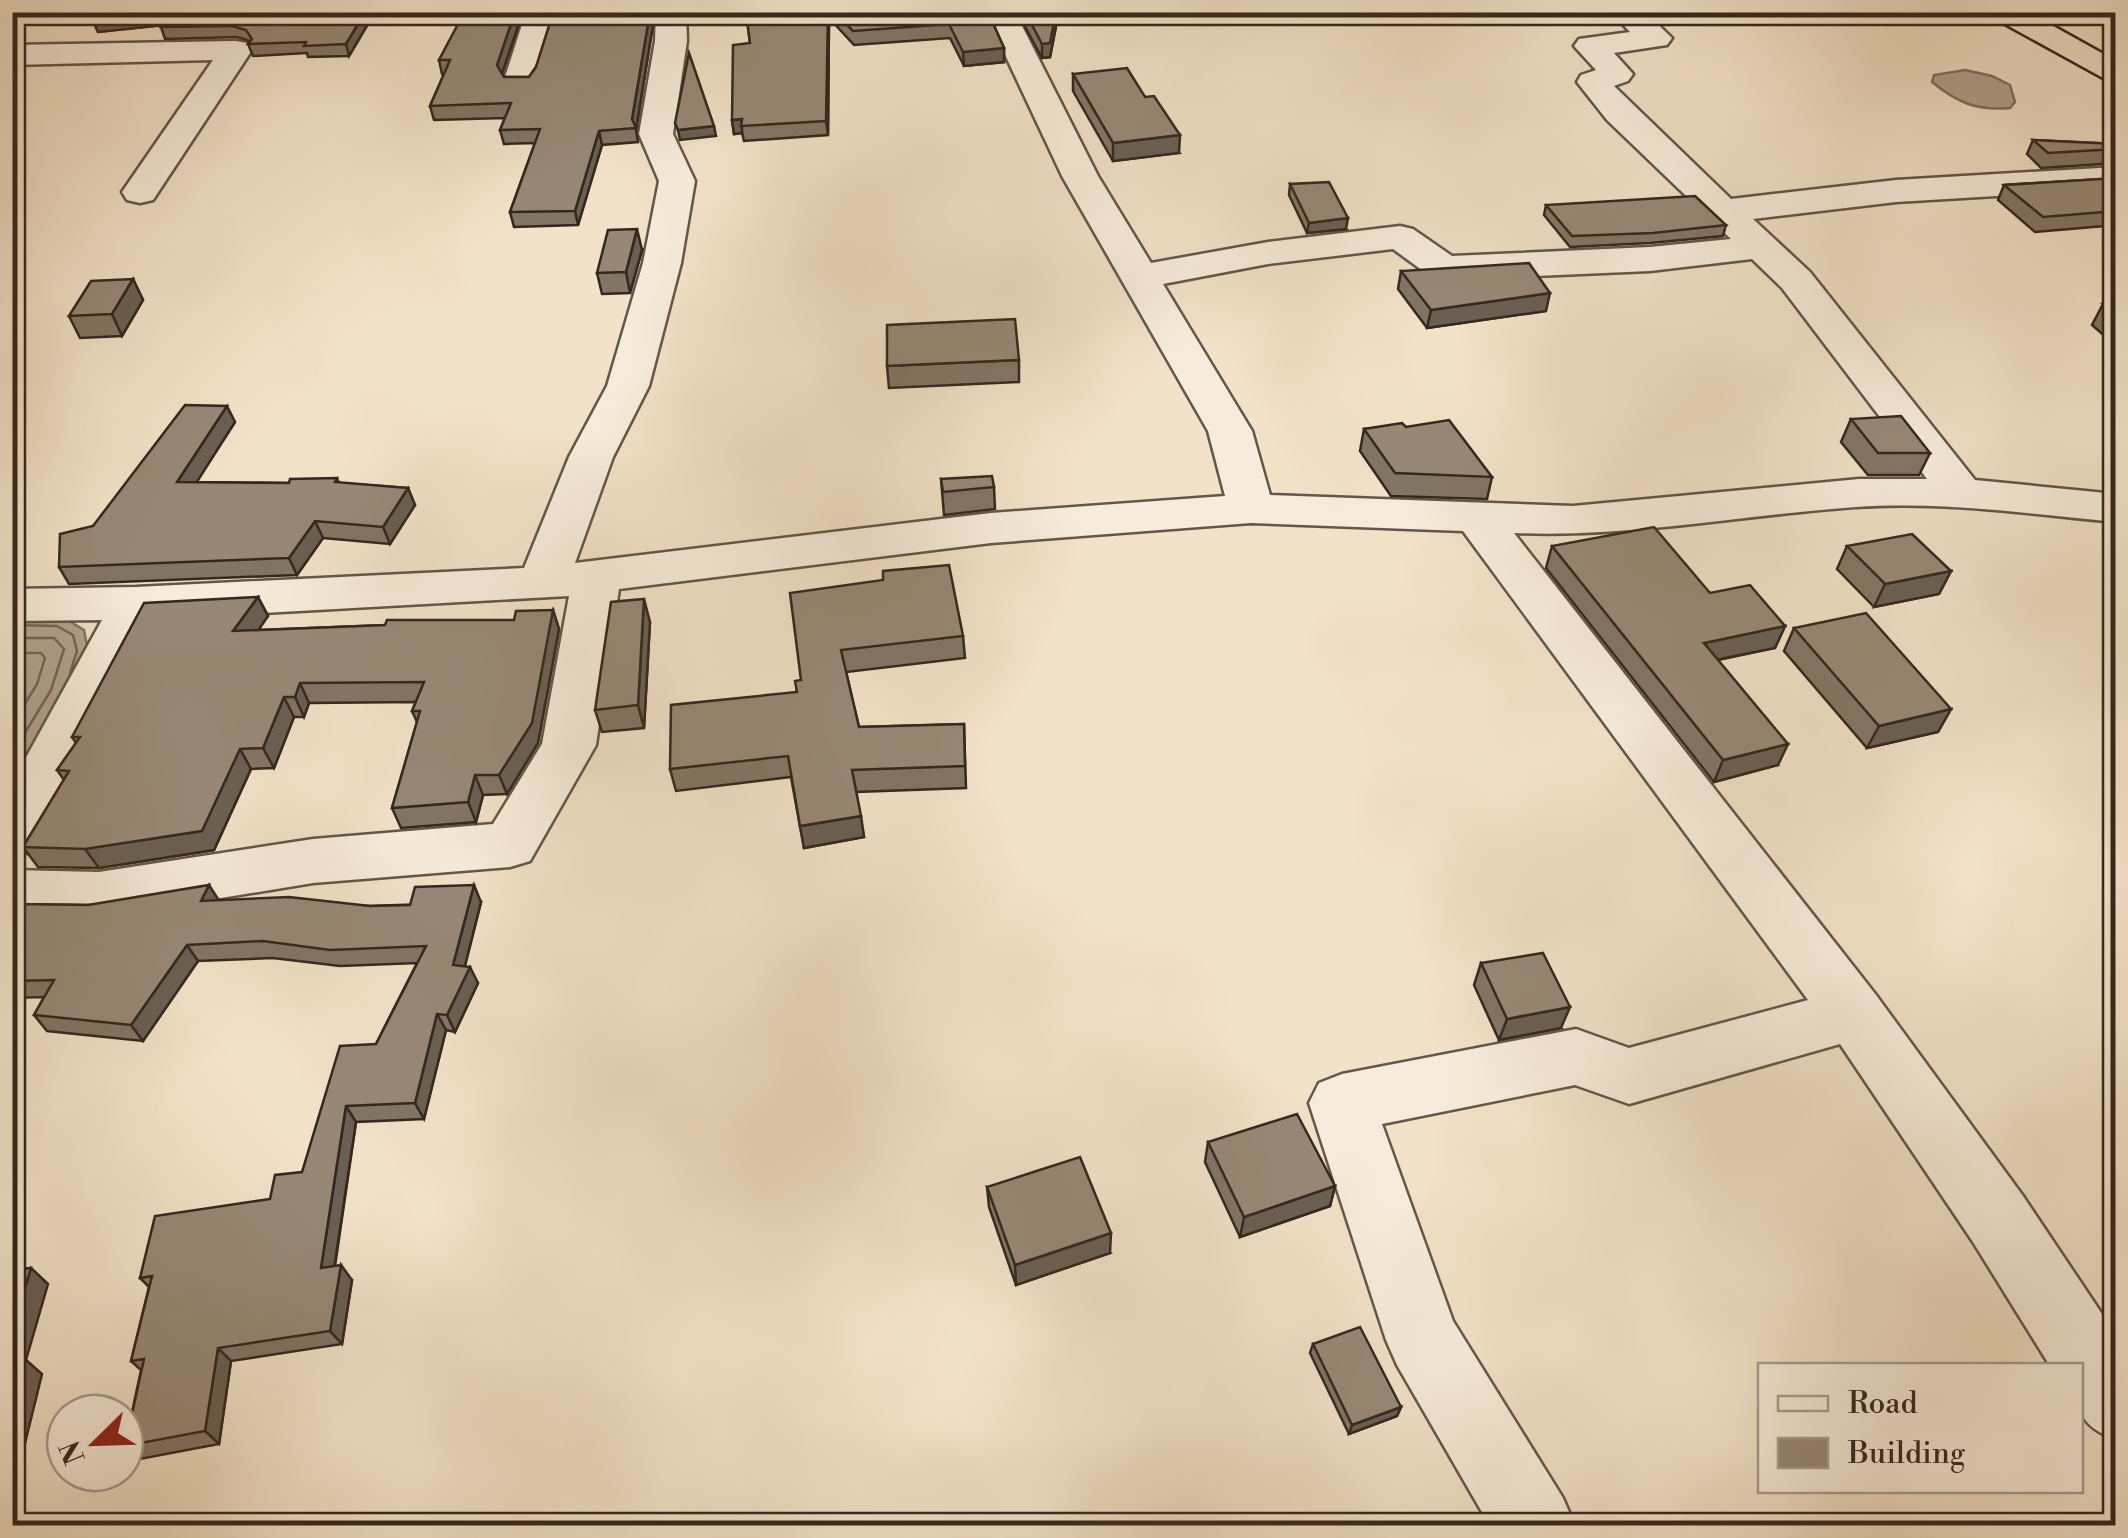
<svg xmlns="http://www.w3.org/2000/svg" width="2128" height="1538" font-family="'Libre Bodoni',serif">
<rect width="100%" height="100%" fill="#f2e2c8"/>
<filter id="stains"><feTurbulence type="fractalNoise" baseFrequency=".002" numOctaves="4"/><feColorMatrix values="0 0 0 0 .2 0 0 0 0 .09 0 0 0 0 .02 0 0 0 .5 -.17"/></filter>
<radialGradient id="worn" r=".72"><stop offset=".6" stop-color="#630" stop-opacity="0"/><stop offset="1" stop-color="#630" stop-opacity=".3"/></radialGradient>
<g fill="#b2a28e" stroke="#807161" stroke-width="2.5">
<path d="M1965 70 1992 76 2010 85 2015 102 2010 108C1977 111 1958 103 1932 82L1934 75Z"/>
<path d="M13 616H61L84 630 88 651 13 797Z"/>
</g>
<g fill="none" stroke-linecap="round" stroke-linejoin="round">
<g stroke="#746456" stroke-width="2.5">
<path d="M12 625 57 626 73 635 77 651 70 673"/>
<path d="M12 638H54L64 649 51 690 12 754"/>
<path d="M12 653H41L45 658 37 684 12 725"/>
</g>
<defs>
<g id="minor">
<path d="M526 12H604L600 18 553 23 536 80 532 87H508L504 80Z"/>
<path d="M656 12H686L687 41 673 134 695 181 681 263 649 386 613 457 575 563 991 513 1225 496 1208 431 1062 176 985 12H1015L1098 176 1151 263 1268 242 1400 226 1413 229 1452 256 1650 247 1731 239 1607 120 1577 82 1581 75 1596 70 1574 46 1579 39 1630 32 1611 12H1645L1672 38 1667 45 1614 53 1633 74 1628 81 1614 86 1731 199 1896 180 2116 167V189L1896 202 1753 219 1810 272 1975 480 2116 494V522C2030 514 1943 501 1856 507 1742 515 1628 538 1514 533L1876 995 2023 1196 2116 1335V1440C2072 1422 2080 1408 2080 1366H2050L1973 1242 1840 1044 1629 1104 1575 1085 1382 1124 1453 1321 1563 1498 1575 1526H1490L1397 1365 1386 1340 1309 1103 1319 1083 1342 1074 1576 1029 1629 1048 1808 1000 1463 531 1251 523 991 543 619 589 596 745 530 861 510 867 313 883 99 918 12 916V870L99 872 313 839 493 824 542 744 569 596 153 619 32 851 12 858V783L102 620 12 621V589L136 587 524 568 569 457 607 386 643 263 659 181 639 134 655 41ZM1393 249 1430 276 1444 280 1650 271 1752 259 1782 288 1927 479H1859L1573 506 1270 495 1252 431 1163 284 1268 264Z"/>
<path d="M236 41 247 43 252 50 153 200 140 203 127 200 122 192 213 60 12 65V45Z"/>
</g>
<path id="highway" d="M1990 12H2028L2116 61V85L1994 18Z"/>
</defs>
<use href="#minor" stroke="#645648" stroke-width="5"/>
<use href="#highway" stroke="#35271e" stroke-width="5"/>
<use href="#minor" fill="#f7ecdb" fill-rule="evenodd"/>
<use href="#highway" fill="#f2e2c8" fill-rule="evenodd"/>
</g>
<g fill="#827565" stroke="#35271e" stroke-width="2.5">
<path d="M375 12 349 56 308 57 307 53 253 56 248 44 250 41 237 37 165 39 161 27 162 25 98 32 93 21Z"/>
<path d="M465 12H523L502 74 504 77H529L536 67 560 12H655L636 130 638 142 602 145 578 225 514 227 510 212 535 143 504 144 500 130 505 118 434 120 430 106 444 74H442L439 60 462 24Z"/>
<path d="M746 12H988L1004 48V62L964 66 950 38 854 45 829 18 828 135 744 141 742 133 734 134 732 120 750 43Z"/>
<path d="M1017 12H1102L1058 16 1050 57 1042 58Z"/>
<path d="M1073 74 1179 153 1113 161 1073 91Z"/>
<path d="M2033 140 2116 144V163L2041 168 2027 154Z"/>
<path d="M2116 178V225L2035 232 1998 200 2004 185Z"/>
<path d="M1290 184 1346 229 1307 233 1289 195Z"/>
<path d="M1546 205 1726 225 1723 236 1650 243 1570 247 1544 215Z"/>
<path d="M642 250 630 293 602 294 597 273Z"/>
<path d="M1401 271 1546 311 1427 328 1398 289Z"/>
<path d="M133 279 143 300 122 336 80 338 69 316Z"/>
<path d="M2116 303V346L2092 325 2103 304Z"/>
<path d="M1019 360V382L889 388 887 366Z"/>
<path d="M1851 419 1930 453 1919 475H1868L1841 442Z"/>
<path d="M235 422 196 482 289 483 337 478 339 483 408 488 415 505 390 544 323 538 297 575 69 584 59 567 93 526Z"/>
<path d="M1406 427 1492 477 1487 499 1391 496 1360 451 1364 429Z"/>
<path d="M941 479 994 487 995 509 944 515Z"/>
<path d="M1552 546 1710 593 1785 626 1775 648 1718 660 1778 765 1714 782 1546 568Z"/>
<path d="M1847 546 1951 571 1939 594 1874 607 1837 569Z"/>
<path d="M883 580 963 636 965 658 846 672 859 727 964 724 966 788 856 792 864 837 804 848 791 777 676 791 670 769 796 692 801 680Z"/>
<path d="M258 597 268 616 258 630 514 620 553 610 559 629 538 743 507 794 483 795 476 822 401 828 392 808 417 722 412 711 416 702 309 703 304 717H294L274 768 251 769 214 850 99 868 38 867 23 847 64 780 57 770 76 743 72 737Z"/>
<path d="M650 622 644 728 602 732 595 710Z"/>
<path d="M1794 628 1951 709 1938 732 1867 748 1784 651Z"/>
<path d="M219 900 370 906 481 902 465 966 478 983 455 1032 446 1030 424 1119 356 1122 335 1266 352 1280 342 1344 231 1361 219 1444 140 1459 125 1446 141 1370 131 1361 149 1287 140 1278 270 1199 302 1172 376 1044 417 963 340 966 273 958 198 961 143 1041 47 1031 34 1015 44 997 12 998V904L88 905Z"/>
<path d="M1481 963 1561 1028 1499 1040 1474 985Z"/>
<path d="M1208 1142 1335 1186 1330 1206 1240 1237 1205 1162Z"/>
<path d="M987 1187 1110 1253 1016 1285 989 1207Z"/>
<path d="M1313 1344 1401 1407 1397 1416 1349 1434 1310 1353Z"/>
</g>
<g fill="#6a5f53" stroke="#35271e" stroke-width="2.5">
<path d="M172 12 176 24 98 32 93 21Z"/>
<path d="M365 12H375L349 56 346 44Z"/>
<path d="M515 12H523L500 79 497 65Z"/>
<path d="M650 12H655L636 130 632 119Z"/>
<path d="M828 12 829 18 828 135 826 121Z"/>
<path d="M1056 12H1102L1058 16 1050 57 1042 58V44Z"/>
<path d="M1004 48V62L964 66 963 52Z"/>
<path d="M742 119V133L734 134 732 120Z"/>
<path d="M714 126 716 136 680 140 678 130Z"/>
<path d="M599 131 602 145 578 225 575 211Z"/>
<path d="M1180 135 1179 153 1113 161V143Z"/>
<path d="M1348 218 1346 229 1307 233 1309 223Z"/>
<path d="M637 229 642 250 630 293 626 272Z"/>
<path d="M133 279 143 300 122 336 112 314Z"/>
<path d="M1550 293 1546 311 1427 328 1431 310Z"/>
<path d="M227 406 235 422 186 499 177 482Z"/>
<path d="M408 488 415 505 390 544 383 527Z"/>
<path d="M315 521 323 538 297 575 289 558Z"/>
<path d="M1951 571 1939 594 1874 607 1885 584Z"/>
<path d="M258 597 268 616 244 651 233 631Z"/>
<path d="M644 599 650 622 644 728 638 705Z"/>
<path d="M553 610 559 629 538 743 507 794 499 775Z"/>
<path d="M1785 626 1775 648 1695 664 1704 643Z"/>
<path d="M300 683 309 703 304 717 295 697Z"/>
<path d="M284 697 294 717 274 768 263 748Z"/>
<path d="M1951 709 1938 732 1867 748 1879 726Z"/>
<path d="M1788 744 1778 765 1714 782 1723 760Z"/>
<path d="M240 749 251 769 214 850 99 868 85 849Z"/>
<path d="M475 775 483 795 476 822 468 802Z"/>
<path d="M861 816 864 837 804 848 800 826Z"/>
<path d="M209 885 220 902 201 901Z"/>
<path d="M474 885 481 902 461 981 453 965Z"/>
<path d="M187 945 198 961 143 1041 131 1025Z"/>
<path d="M470 967 478 983 455 1032 447 1015Z"/>
<path d="M1570 1007 1561 1028 1499 1040 1507 1019Z"/>
<path d="M437 1014 446 1030 424 1119 415 1103Z"/>
<path d="M346 1106 356 1122 332 1282 321 1268Z"/>
<path d="M1335 1186 1330 1206 1240 1237 1244 1217Z"/>
<path d="M1111 1233 1110 1253 1016 1285 1015 1265Z"/>
<path d="M341 1265 352 1280 342 1344 330 1331Z"/>
<path d="M31 1268 48 1284 26 1360 42 1374 16 1480 12 1478V1330Z"/>
<path d="M218 1348 231 1361 219 1444 205 1431Z"/>
<path d="M1401 1407 1397 1416 1349 1434 1352 1425Z"/>
</g>
<g fill="#978876" stroke="#35271e" stroke-width="2.5">
<path d="M96 12H171L93 21Z"/>
<path d="M172 12H365L346 44 304 46 306 42 248 44 252 39 246 30 232 26 161 27Z"/>
<path d="M465 12H515L497 65 504 77H529L536 67 553 13 650 12 632 119 636 128 599 131 575 211 510 212 540 129 500 130 511 103 430 106 450 60H439L458 24H462Z"/>
<path d="M746 12H828L826 121 741 126 742 119 732 120 733 45 750 43Z"/>
<path d="M835 12H988L1004 48 963 52 949 24 853 31Z"/>
<path d="M1025 12H1056L1050 43 1042 44Z"/>
<path d="M689 53 714 126 678 130 675 123Z"/>
<path d="M1127 68 1145 97 1154 96 1180 135 1113 143 1073 74Z"/>
<path d="M2033 140 2116 144V149L2048 153Z"/>
<path d="M2116 178V211L2043 217 2004 185Z"/>
<path d="M1329 182 1348 218 1309 223 1290 184Z"/>
<path d="M1695 196 1726 225 1653 233 1572 236 1546 205Z"/>
<path d="M637 229 626 272 597 273 608 230Z"/>
<path d="M1529 263 1550 293 1431 310 1401 271Z"/>
<path d="M133 279 112 314 69 316 91 281Z"/>
<path d="M2116 303V315L2103 304Z"/>
<path d="M1015 319 1019 360 887 366V325Z"/>
<path d="M185 405 227 406 177 482 289 483 290 479 337 478 335 482 408 488 383 527 315 521 289 558 59 567 60 534 93 526Z"/>
<path d="M1901 416 1930 453H1878L1851 419Z"/>
<path d="M1449 420 1492 477 1395 473 1364 429 1402 423 1406 427Z"/>
<path d="M992 476 994 487 943 492 941 479Z"/>
<path d="M1654 527 1710 593 1750 585 1785 626 1704 643 1788 744 1723 760 1552 546Z"/>
<path d="M1912 534 1951 571 1885 584 1847 546Z"/>
<path d="M949 565 963 636 841 650 859 727 964 724 965 766 852 770 861 816 800 826 788 756 670 769 671 705 797 692 795 681 801 680 790 593 883 580V571Z"/>
<path d="M258 597 233 631 385 625 387 620H514L516 611 553 610 532 723 499 775H475L468 802 392 808 420 711H412L424 682 300 683 295 697H284L263 748 240 749 202 831 85 849 23 847 69 771 57 770 80 737H72L144 603Z"/>
<path d="M644 599 638 705 595 710 611 602Z"/>
<path d="M1866 613 1951 709 1879 726 1794 628Z"/>
<path d="M209 885 201 901 289 897 370 906 410 905 415 887 474 885 453 965 470 967 447 1015 437 1014 415 1103 346 1106 321 1268 341 1265 330 1331 218 1348 205 1431 125 1446 144 1359 131 1361 152 1276 140 1278 155 1216 270 1199 275 1175 302 1172 340 1046 376 1044 426 946 330 950 263 941 187 945 131 1025 34 1015 54 980 12 981V904L88 905Z"/>
<path d="M1543 953 1570 1007 1507 1019 1481 963Z"/>
<path d="M1297 1114 1335 1186 1244 1217 1208 1142Z"/>
<path d="M1080 1157 1111 1233 1015 1265 987 1187Z"/>
<path d="M31 1268 12 1330V1270Z"/>
<path d="M1360 1327 1401 1407 1352 1425 1313 1344Z"/>
<path d="M25 1359 12 1405V1361Z"/>
</g>
<rect width="2128" height="1538" fill="none" stroke="#f2e2c8" stroke-width="50"/>
<rect x="15" y="15" width="2098" height="1508" fill="none" stroke="#35271e" stroke-width="5"/>
<rect x="25" y="25" width="2078" height="1488" fill="none" stroke="#35271e" stroke-width="2.5"/>
<rect x="1758" y="1363" width="325" height="130" fill="#f7ecdb" stroke="#a99d8f" stroke-width="2.5"/>
<rect x="1778" y="1396" width="50" height="15" fill="#f7ecdb" stroke="#a99d8f" stroke-width="2.5"/>
<text x="1848" y="1413" font-size="30" fill="#35271e">Road</text>
<rect x="1778" y="1438" width="50" height="30" fill="#978876" stroke="#a99d8f" stroke-width="2.5"/>
<text x="1848" y="1463" font-size="30" fill="#35271e">Building</text>
<g transform="translate(95 1443) rotate(247)"><circle r="48" fill="#f7ecdb" stroke="#a99d8f" stroke-width="2.5"/>
<path d="M0-8L18 38L0 25L-18 38Z" fill="#8f2418"/>
<text y="-15" font-size="28" font-weight="bold" text-anchor="middle" fill="#35271e">N</text>
</g>
<rect width="100%" height="100%" filter="url(#stains)"/>
<rect width="100%" height="100%" fill="url(#worn)"/>
</svg>
